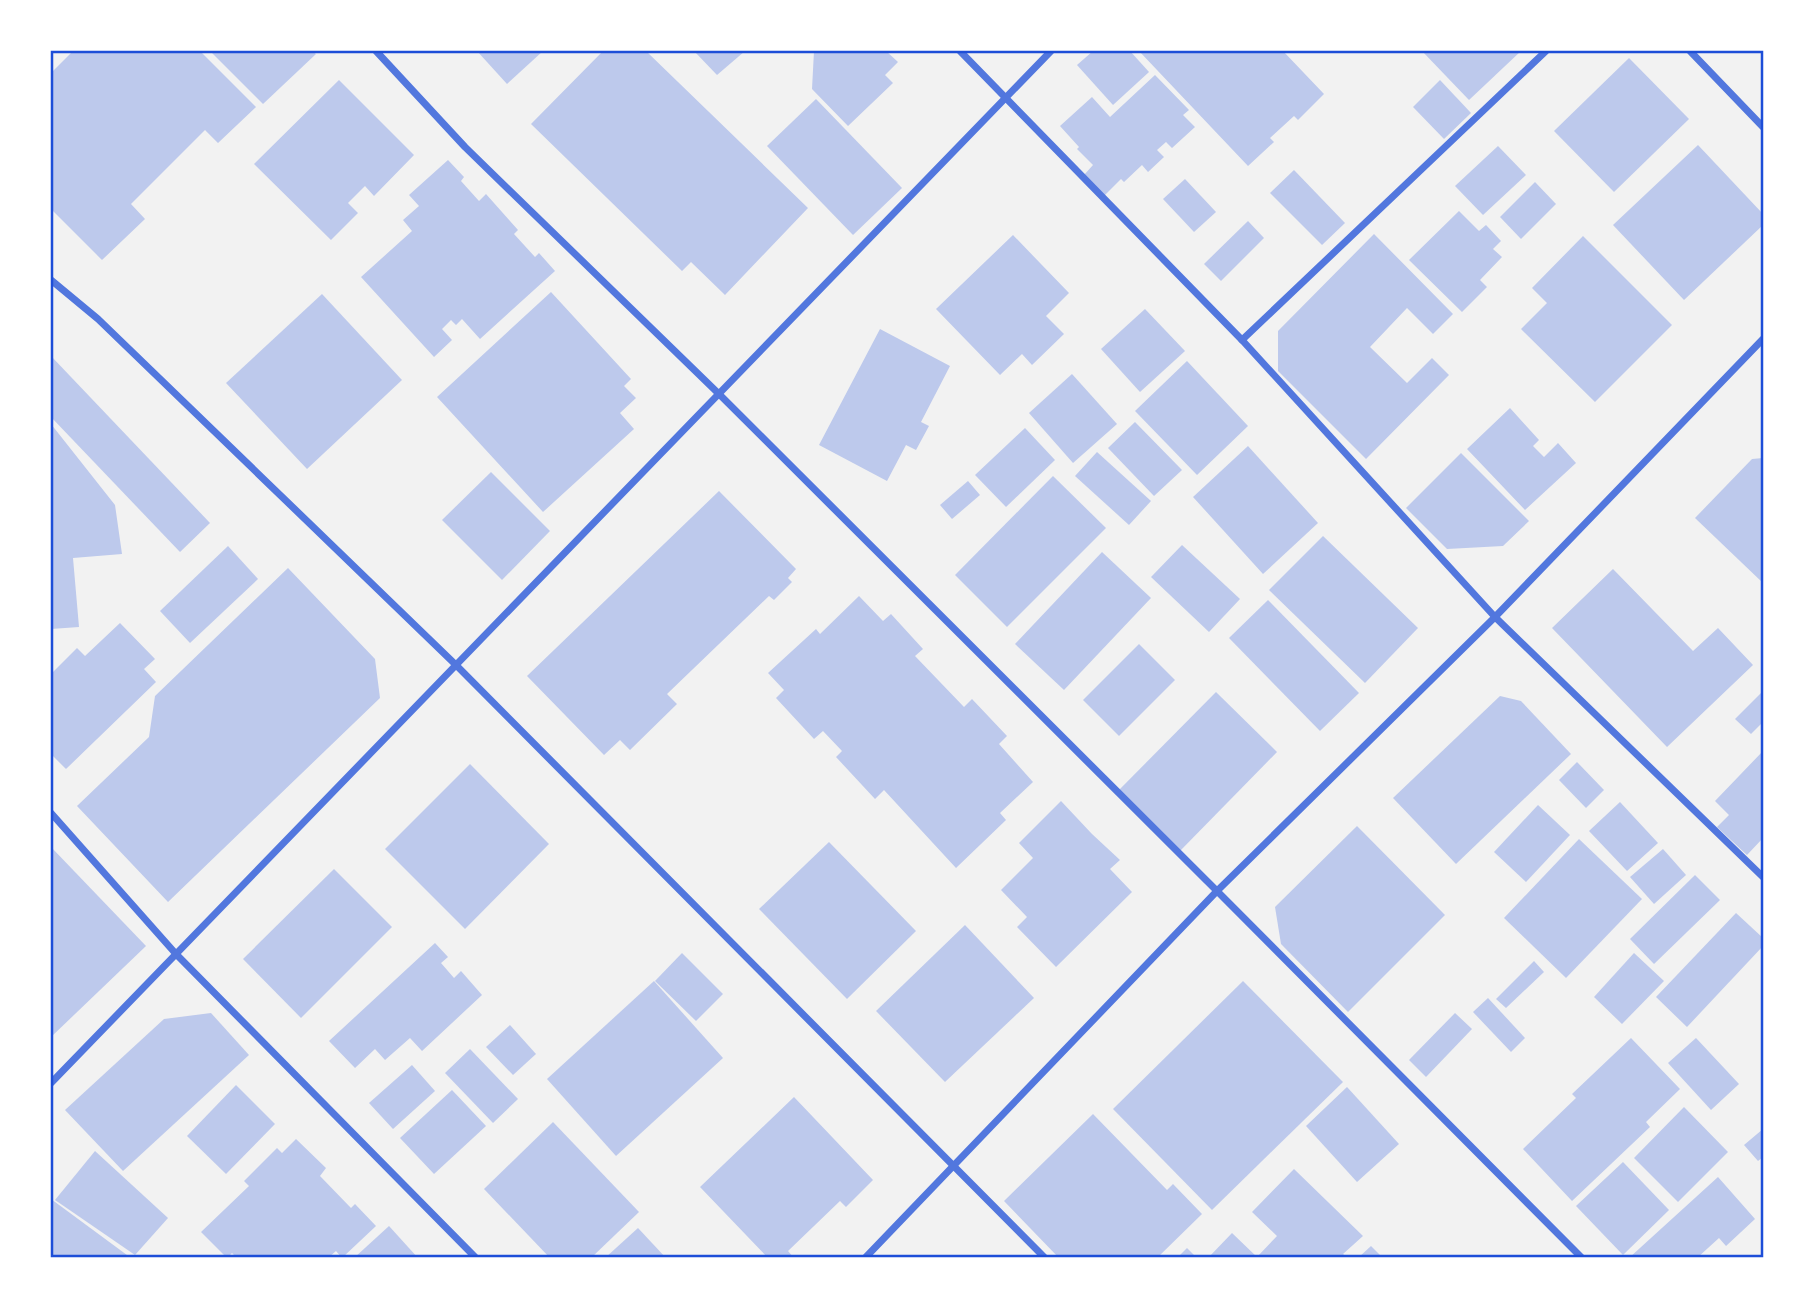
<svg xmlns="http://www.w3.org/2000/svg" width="1814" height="1309" font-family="Literata,serif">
<rect width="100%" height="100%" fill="#f2f2f2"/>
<g fill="#bdc9ec">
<path d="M73 51H200L256 107 218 143 205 130 131 204 145 219 102 260 51 209V73Z"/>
<path d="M210 51H312L316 54 263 104Z"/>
<path d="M477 51H543L507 84Z"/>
<path d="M603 51H646L808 208 725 295 691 262 682 271 531 124Z"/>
<path d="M694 51H745L717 75Z"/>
<path d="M814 51H886L898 62 885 75 893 83 848 126 812 89Z"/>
<path d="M1093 51H1130L1149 72 1113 105 1077 65Z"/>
<path d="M1139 51H1283L1324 94 1298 120 1294 116 1270 138 1274 142 1248 166Z"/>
<path d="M1422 51H1521L1469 100Z"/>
<path d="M1629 58 1689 119 1614 192 1554 131Z"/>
<path d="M1155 75 1189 110 1183 115 1195 127 1172 148 1166 142 1157 150 1164 157 1148 172 1142 165 1124 182 1121 179 1104 196 1084 175 1093 165 1077 149 1079 147 1060 126 1092 97 1110 117Z"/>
<path d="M339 80 414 155 374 196 365 186 348 203 358 213 331 240 254 164Z"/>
<path d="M1440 80 1471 113 1444 139 1413 107Z"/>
<path d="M816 99 902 188 853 235 767 146Z"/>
<path d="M1698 145 1763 214V225L1684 300 1613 225Z"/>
<path d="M1498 146 1526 175 1483 215 1455 186Z"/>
<path d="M448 160 464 177 461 181 479 201 486 194 518 230 514 234 535 257 539 253 555 271 480 339 462 319 456 325 451 320 442 329 452 340 434 357 361 277 412 231 403 220 419 206 409 195Z"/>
<path d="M1294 170 1345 223 1322 245 1270 193Z"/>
<path d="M1185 179 1216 212 1194 232 1163 199Z"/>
<path d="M1535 182 1556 204 1521 239 1500 217Z"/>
<path d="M1459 211 1479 231 1486 225 1501 241 1493 249 1502 257 1480 280 1487 287 1462 312 1409 260Z"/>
<path d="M1248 221 1264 238 1221 281 1204 264Z"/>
<path d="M1374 234 1453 314 1433 334 1407 308 1370 347 1407 383 1432 358 1449 375 1366 459 1278 371V331Z"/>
<path d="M1013 235 1069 293 1046 316 1064 334 1032 365 1022 354 1000 375 936 309Z"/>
<path d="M1583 236 1672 325 1595 402 1521 329 1547 303 1532 288Z"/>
<path d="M551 292 631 379 624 386 636 398 620 413 634 429 543 512 437 397Z"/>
<path d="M322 294 402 380 307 469 226 383Z"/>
<path d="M1145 309 1185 351 1140 392 1101 349Z"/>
<path d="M880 329 950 366 921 422 929 426 916 450 906 445 887 481 819 445Z"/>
<path d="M51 356 210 523 180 552 51 417Z"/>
<path d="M1187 361 1248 426 1197 475 1135 411Z"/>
<path d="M1072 374 1117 424 1073 463 1029 413Z"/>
<path d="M1510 408 1539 440 1533 446 1544 457 1558 443 1576 463 1525 510 1467 449Z"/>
<path d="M1135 422 1182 470 1154 496 1108 448Z"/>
<path d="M51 424 115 505 122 554 73 558 79 627 51 629Z"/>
<path d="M1025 428 1055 460 1006 507 975 475Z"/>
<path d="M1248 446 1318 523 1263 574 1193 497Z"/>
<path d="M1097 452 1151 501 1129 525 1075 476Z"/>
<path d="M1461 453 1529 521 1503 546 1447 549 1406 508Z"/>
<path d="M1763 458V583L1695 518 1752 459Z"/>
<path d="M491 472 550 531 502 580 442 520Z"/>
<path d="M1053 476 1106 528 1007 627 955 575Z"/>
<path d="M968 481 980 495 952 519 940 505Z"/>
<path d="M719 491 796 569 788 578 792 582 774 600 769 596 667 694 677 704 630 750 620 740 604 755 527 676Z"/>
<path d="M1323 536 1418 628 1365 683 1269 590Z"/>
<path d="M1182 545 1240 599 1209 632 1151 577Z"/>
<path d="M228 546 258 579 190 643 160 611Z"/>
<path d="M1102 552 1151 598 1064 690 1015 644Z"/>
<path d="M288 568 375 659 380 698 168 902 77 806 149 737 155 696Z"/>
<path d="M1613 569 1693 651 1718 628 1753 665 1667 747 1552 628Z"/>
<path d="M859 596 883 621 891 614 923 649 915 656 964 707 972 699 1007 736 999 744 1033 782 1000 813 1006 820 956 868 884 790 875 799 836 757 842 751 823 731 814 739 776 698 784 690 768 673 816 629 820 634Z"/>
<path d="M1268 600 1359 693 1320 731 1229 638Z"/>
<path d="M120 623 155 659 144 669 156 682 66 769 51 754V674L77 648 85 656Z"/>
<path d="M1139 644 1175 680 1119 736 1083 700Z"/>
<path d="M1763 691V722L1751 734 1735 719Z"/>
<path d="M1216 692 1277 752 1180 851 1119 790Z"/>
<path d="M1500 696 1521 701 1571 754 1456 864 1393 798Z"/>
<path d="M1763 751V838L1747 855 1717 827 1729 815 1715 801Z"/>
<path d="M1577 762 1604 790 1586 808 1559 780Z"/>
<path d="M470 764 549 844 465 929 385 849Z"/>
<path d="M1061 801 1092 834 1120 860 1110 869 1132 892 1056 967 1017 927 1027 917 1001 890 1033 858 1019 843Z"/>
<path d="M1620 802 1658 843 1627 871 1589 831Z"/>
<path d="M1538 805 1570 835 1526 882 1494 852Z"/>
<path d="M1357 826 1445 915 1348 1012 1281 944 1275 907Z"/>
<path d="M1579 839 1642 899 1566 978 1504 918Z"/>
<path d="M829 842 916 931 847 999 759 909Z"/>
<path d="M51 847 146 946 51 1037Z"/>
<path d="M1663 849 1686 875 1654 904 1630 877Z"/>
<path d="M334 869 392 927 301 1018 243 959Z"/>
<path d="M1695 875 1720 900 1654 964 1630 939Z"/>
<path d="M1736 913 1763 938V946L1687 1027 1656 997Z"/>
<path d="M965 925 1034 998 945 1082 876 1011Z"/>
<path d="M435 943 448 957 441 963 454 978 461 971 482 995 422 1051 410 1038 385 1060 375 1049 355 1068 329 1041Z"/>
<path d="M682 953 723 994 696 1021 655 981Z"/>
<path d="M1634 953 1664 981 1622 1024 1594 997Z"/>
<path d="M1534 961 1544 972 1506 1008 1496 999Z"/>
<path d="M654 981 723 1058 616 1156 547 1079Z"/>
<path d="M1243 981 1343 1082 1212 1210 1113 1109Z"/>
<path d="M1488 998 1525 1038 1511 1052 1473 1012Z"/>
<path d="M211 1013 249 1055 123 1171 65 1110 164 1019Z"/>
<path d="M1455 1013 1472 1029 1426 1077 1409 1060Z"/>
<path d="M510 1025 536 1054 513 1075 486 1047Z"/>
<path d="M1631 1038 1680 1089 1646 1122 1650 1127 1572 1201 1523 1149 1576 1098 1572 1094Z"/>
<path d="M1696 1038 1739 1084 1711 1110 1668 1063Z"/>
<path d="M470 1049 518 1099 493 1123 445 1073Z"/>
<path d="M412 1065 435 1091 393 1129 369 1103Z"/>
<path d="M236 1085 275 1124 226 1174 187 1136Z"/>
<path d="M1347 1087 1399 1144 1357 1182 1306 1126Z"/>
<path d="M452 1090 486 1126 434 1174 400 1138Z"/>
<path d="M794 1097 873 1180 846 1207 840 1201 788 1251 794 1258H768L700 1187Z"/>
<path d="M1684 1107 1728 1152 1678 1202 1634 1158Z"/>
<path d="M1093 1114 1167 1190 1173 1184 1202 1214 1157 1258H1059L1004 1201Z"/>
<path d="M553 1122 639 1212 591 1258H550L484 1189Z"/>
<path d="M1763 1129V1157L1758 1161 1744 1145Z"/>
<path d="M296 1139 326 1168 320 1176 351 1208 355 1204 376 1226 342 1258 336 1251 328 1258H237L232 1253 227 1258 201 1232 249 1186 244 1181 277 1148 282 1153Z"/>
<path d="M95 1151 168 1218 135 1255 55 1200Z"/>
<path d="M1623 1162 1669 1210 1623 1255 1576 1206Z"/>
<path d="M1294 1169 1363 1236 1343 1254 1348 1258H1208L1232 1233 1257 1257 1277 1236 1252 1212Z"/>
<path d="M1718 1177 1755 1219 1726 1246 1719 1238 1697 1258H1629Z"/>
<path d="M51 1199 131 1258H51Z"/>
<path d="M389 1226 418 1258H354Z"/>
<path d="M638 1228 666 1258H605Z"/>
<path d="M1371 1246 1383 1258H1358Z"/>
<path d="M1187 1248 1197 1258H1177Z"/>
</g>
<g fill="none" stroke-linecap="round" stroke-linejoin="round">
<g stroke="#5277de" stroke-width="7">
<path d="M376 51 465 147 719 394 1217 891 1582 1258"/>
<path d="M960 51 1242 340 1495 617 1763 877"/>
<path d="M1690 51 1763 127"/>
<path d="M51 280 98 319 456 665 1045 1258"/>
<path d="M1242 340 1546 51"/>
<path d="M51 813 176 954 476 1258"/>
<path d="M51 1083 1051 51"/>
<path d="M865 1258 1217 891 1495 617 1763 339"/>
</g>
</g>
<rect width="1814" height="1309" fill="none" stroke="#ffffff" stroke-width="105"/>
<rect x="52" y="52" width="1710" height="1204" fill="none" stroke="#1d4ed8" stroke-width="2.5"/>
</svg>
